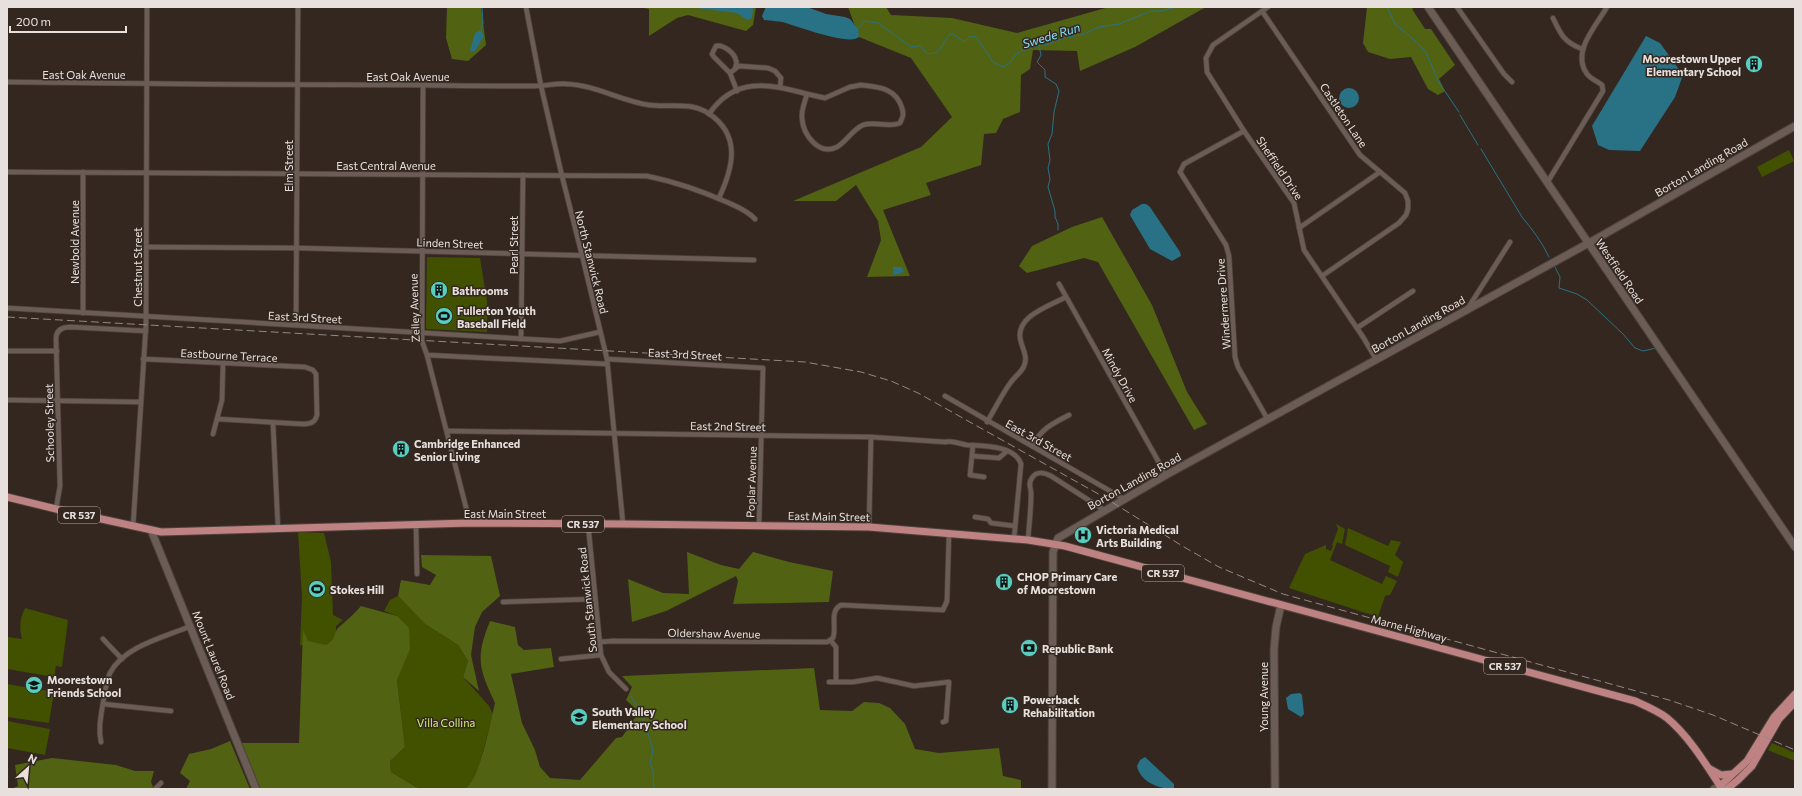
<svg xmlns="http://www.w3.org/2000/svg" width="1802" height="796" font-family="Commissioner,sans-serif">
<rect width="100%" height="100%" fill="#332720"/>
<g fill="#415100">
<path d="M1789 150 1794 161 1762 177 1757 167Z"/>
<path d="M427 257 480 258 487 301V332L426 329Z"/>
<path d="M1336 524 1345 529 1342 544 1337 542 1330 560 1382 584 1386 576 1397 581 1390 595 1385 596 1378 617 1289 588 1305 554 1326 545V549L1331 551 1333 546 1332 545 1338 529Z"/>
<path d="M1348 528 1388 546 1391 540 1401 542 1395 555 1403 562 1398 577 1388 572 1390 566 1345 545Z"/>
<path d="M298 532 324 533 331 562 333 615 343 620 336 626V645H300L302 597Z"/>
<path d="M398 596 425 624 458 645 468 661 463 677 489 706 493 714 479 766 470 787 465 789H424L416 787 391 772 390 761 405 747 397 680 401 667 397 616 384 611 390 600Z"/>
<path d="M25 608 68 620 62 667 56 666 54 677 7 669 8 637 22 639C19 628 20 618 25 608Z"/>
<path d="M7 684 54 692 49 723 7 717Z"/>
<path d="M7 721 50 729 45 755 7 748Z"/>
<path d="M1772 743 1795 753V761L1768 750Z"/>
</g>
<g fill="#516213">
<path d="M447 7H481L486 45 468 61 452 59 446 38Z"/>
<path d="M638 7H756L753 25 746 31 688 15 677 18 649 36V9Z"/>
<path d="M848 7H886L891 15 952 18 1017 33 1109 7H1206L1135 47 1080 71 1077 51 1033 50 1030 69 1021 75 1020 112 1003 119 996 133 984 134 981 165 926 183 931 195 883 210 910 276 867 277 881 240 878 221 856 185 836 201H793L921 147 952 117 911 58 859 37Z"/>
<path d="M1367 7H1415L1412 9 1425 29H1431L1455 65 1439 79 1445 91 1438 95 1428 89 1411 57 1390 59 1368 52 1363 43Z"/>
<path d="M1102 217 1152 305 1187 392 1207 424 1194 430 1098 262 1084 258 1027 273 1019 266 1032 246 1072 227Z"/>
<path d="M687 552 721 565 739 569 753 552 789 562 833 571 829 602 733 604 738 581 736 576 666 611 632 622 628 579 663 593 689 594Z"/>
<path d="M421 555 491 556 500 596 482 612 475 627 471 655 479 691 463 677 468 661 458 645 425 624 398 596 401 580 430 585 436 575 422 567Z"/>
<path d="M361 606 397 616 409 628 410 649 397 680 405 747 390 761 391 772 416 787 424 789H260L241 743H299L303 630 308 641 326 645C338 638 332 634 339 627 347 620 354 614 361 606Z"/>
<path d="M490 621 515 627 518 645 524 650 551 648 554 667 511 674 522 723 535 750 540 767 550 778 580 780 616 738 622 737 639 712 626 700 632 687 622 676 814 668 820 710 852 711 864 702 879 703 890 708 905 724 915 749 939 753 999 748 1003 776 1021 780V789H465C479 782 491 720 495 703 479 669 475 658 490 621Z"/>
<path d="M230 741 250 789H186L190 781 180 773 189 754 211 749Z"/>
<path d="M52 758 116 765 135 771H154L151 782 154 789H11L18 786 15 765Z"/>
</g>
<g fill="#297286">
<path d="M689 7H753L752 18 747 20 737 13Z"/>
<path d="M766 7H807L826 14 845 17 850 19 858 29 859 37C850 46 799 27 786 23 780 21 771 21 764 20L762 16Z"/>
<path d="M481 30 484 36 475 51H470L475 33Z"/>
<path d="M1646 36 1660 43 1683 75 1675 97 1640 151 1609 150 1598 145 1592 126Z"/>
<circle cx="1349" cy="98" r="10"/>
<path d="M1142 204H1146L1150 207 1180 252 1181 256 1172 261 1150 249 1130 215 1132 210Z"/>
<path d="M893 267H902L904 272 894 275Z"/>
<path d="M1300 693 1302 695 1304 714 1301 717 1288 709 1286 698 1291 694Z"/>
<path d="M1145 757 1174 784V789C1159 789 1140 782 1137 766L1140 760Z"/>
</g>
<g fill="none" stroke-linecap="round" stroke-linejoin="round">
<g stroke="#297286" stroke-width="1">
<path d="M1387 7 1395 24 1419 44 1426 53 1440 84 1459 112"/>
<path d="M858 29 864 21 878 23 910 46 915 47 920 45 926 53C940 57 942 43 950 34H953L964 42 969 37 974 36 977 38 993 62 1003 67 1010 63 1015 55 1020 52 1035 46 1045 45 1066 37 1082 35 1099 27 1119 24 1151 11H1161L1176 7"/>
<path d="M481 30 483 23 482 7"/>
<path d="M1039 46 1041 55 1037 62 1045 70V77L1056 84 1059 91 1054 112 1052 134 1048 144 1050 160 1048 168 1050 179 1048 187 1055 211V217L1058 224V230"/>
<path d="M1460 115 1478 145"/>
<path d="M1481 149 1522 217C1532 229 1542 242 1549 257"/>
<path d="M1555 267 1560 277 1559 288 1577 294 1587 300 1623 334 1635 348 1643 351 1656 348"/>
<path d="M631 696 639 710 643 713V724L647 730 653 750 650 764C656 772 651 781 655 789"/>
</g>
<defs>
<g id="street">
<path d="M526 7 541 86 562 176 582 255 607 359 623 524"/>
<path d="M1268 7 1213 45 1206 58 1207 72 1244 131 1294 203 1304 250 1363 337 1376 359"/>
<path d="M1457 7 1504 74 1512 82"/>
<path d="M1262 11 1360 155 1405 193 1408 201V209L1406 215 1399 223 1322 276"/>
<path d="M1553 18C1561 35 1564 42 1582 49"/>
<path d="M730 73 714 57 712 54 716 46C723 44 735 53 736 61 737 61 736 67 735 68"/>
<path d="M7 82C145 84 284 85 422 85 460 86 497 86 535 86 546 86 556 83 567 84 595 85 621 101 649 105 670 108 688 101 708 113 742 135 733 168 719 198"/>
<path d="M423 85 422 341 427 355 470 523"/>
<path d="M861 85C879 87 896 88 902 108 904 114 903 117 900 123 889 128 875 121 863 125 852 130 847 141 837 147 819 156 803 135 802 118 801 110 805 102 807 94L825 98 850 87Z"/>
<path d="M737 91 730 73 739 66 768 68 775 71 781 78 780 87"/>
<path d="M709 114C735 76 769 84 807 94"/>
<path d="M1244 131 1184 164 1180 172 1226 245 1229 256 1235 357 1238 367 1268 420"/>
<path d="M7 172 647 176C676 182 702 191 729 203 738 207 748 211 755 219"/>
<path d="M1547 183 1603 91 1602 85C1597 81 1591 79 1587 74 1571 52 1596 26 1607 7"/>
<path d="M1299 228 1380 172"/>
<path d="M146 247 297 248 754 260"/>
<path d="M1059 284 1166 475"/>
<path d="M7 308 560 341 600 332"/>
<path d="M1468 308 1510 242"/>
<path d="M83 313V172"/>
<path d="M296 325 298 7"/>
<path d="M1357 328 1413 291"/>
<path d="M521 339 523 175"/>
<path d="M7 351H57"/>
<path d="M427 355 607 364"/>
<path d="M143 359 305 367 313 370 316 374 317 415C315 423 310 424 302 424L218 419"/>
<path d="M607 359 763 368 759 525"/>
<path d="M945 396 1124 499"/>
<path d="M7 400 141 402"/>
<path d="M987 422C995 409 1002 394 1011 382 1015 376 1022 372 1024 366 1028 357 1023 350 1021 342 1013 317 1049 306 1066 297"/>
<path d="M273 423 278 528"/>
<path d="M447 431 871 437 945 442C953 440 959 444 967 445 982 446 1015 445 1021 464L1014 539"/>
<path d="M213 434 222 400 223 364"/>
<path d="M973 445 970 475 984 477"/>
<path d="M1032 446C1042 428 1052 424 1069 415"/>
<path d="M972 456 999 458 1007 451"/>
<path d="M56 509 60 486 56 339C56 330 62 327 71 327L146 331"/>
<path d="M975 517 988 519 991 523 1015 526"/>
<path d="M588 524 601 655 609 672 626 689"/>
<path d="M416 525 417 574"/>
<path d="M133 527 146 325 147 7"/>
<path d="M869 527 871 437"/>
<path d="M1028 540C1029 525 1031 510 1031 496 1032 489 1027 484 1032 478 1037 470 1045 473 1051 476L1104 510"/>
<path d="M503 602 595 599"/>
<path d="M103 639 122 659"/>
<path d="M831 641 836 647V682"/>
<path d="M600 642 613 641 827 642 833 638C837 627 829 611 841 605L943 610 947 601 949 533"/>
<path d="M561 659 601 655"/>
<path d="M829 682H853L877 678 914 686 949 682 946 721 943 722"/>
<path d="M103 704 171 711"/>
<path d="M101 742C98 729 101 716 103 703 105 693 106 682 110 673 124 646 165 637 191 626"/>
<path d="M155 789 161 783"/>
</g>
<g id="secondary">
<path d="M1428 7 1795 547"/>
<path d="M151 530 256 789"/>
<path d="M1052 789 1053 552 1058 538 1166 475 1587 244 1795 126"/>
<path d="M1275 789 1274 650 1276 627 1281 605"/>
<path d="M1714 789 1720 786"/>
</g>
<g id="primary">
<path d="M7 497 56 509 161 532 470 523 623 524 869 527 1028 540 1065 546 1635 701C1646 706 1658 711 1667 718 1689 736 1707 766 1722 789"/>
<path d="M1710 769 1721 775 1732 774"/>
<path d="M1720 786 1747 761 1774 717 1795 694"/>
<path d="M1727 789 1738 780 1752 766 1779 719 1795 702"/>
</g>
</defs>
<use href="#street" stroke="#4c423c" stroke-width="6"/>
<use href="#secondary" stroke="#4c423c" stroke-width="9"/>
<use href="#primary" stroke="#4c423c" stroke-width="9"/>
<use href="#street" stroke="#6b5c55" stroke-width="4.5"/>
<use href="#secondary" stroke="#6b5c55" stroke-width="7"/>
<use href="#primary" stroke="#be8283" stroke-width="7"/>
<path stroke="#938983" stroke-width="1" stroke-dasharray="8 4" stroke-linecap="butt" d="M7 317 805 362 861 372 891 381 918 393 1102 496 1184 547 1219 567 1283 594 1669 700 1713 715 1795 750"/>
</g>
<defs>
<symbol id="building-disc" viewBox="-11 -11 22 22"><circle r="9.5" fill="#58cec0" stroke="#332720"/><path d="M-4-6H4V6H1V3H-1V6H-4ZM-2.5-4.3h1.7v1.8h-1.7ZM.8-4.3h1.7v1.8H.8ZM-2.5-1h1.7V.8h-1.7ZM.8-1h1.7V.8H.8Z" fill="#111"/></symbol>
<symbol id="stadium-disc" viewBox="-11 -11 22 22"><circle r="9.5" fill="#58cec0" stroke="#332720"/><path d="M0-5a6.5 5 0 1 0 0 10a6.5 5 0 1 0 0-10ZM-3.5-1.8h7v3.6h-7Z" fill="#111"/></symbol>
<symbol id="hospital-disc" viewBox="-11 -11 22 22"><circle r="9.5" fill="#58cec0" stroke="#332720"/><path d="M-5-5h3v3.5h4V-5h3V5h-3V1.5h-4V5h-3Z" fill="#111"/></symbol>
<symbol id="bank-disc" viewBox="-11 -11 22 22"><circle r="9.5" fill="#58cec0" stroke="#332720"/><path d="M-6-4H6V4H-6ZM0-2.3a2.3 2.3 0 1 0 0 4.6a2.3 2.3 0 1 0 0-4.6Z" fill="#111"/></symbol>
<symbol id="school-disc" viewBox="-11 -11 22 22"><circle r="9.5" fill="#58cec0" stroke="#332720"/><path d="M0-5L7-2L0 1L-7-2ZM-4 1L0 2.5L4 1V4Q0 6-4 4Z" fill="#111"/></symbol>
</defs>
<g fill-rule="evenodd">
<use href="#building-disc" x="1744" y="54" width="20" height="20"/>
<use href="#building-disc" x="429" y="280" width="20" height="20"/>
<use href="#stadium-disc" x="434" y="306" width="20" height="20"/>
<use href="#building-disc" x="391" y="439" width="20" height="20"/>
<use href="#hospital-disc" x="1073" y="525" width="20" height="20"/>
<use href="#building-disc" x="994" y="572" width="20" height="20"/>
<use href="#stadium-disc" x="307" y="579" width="20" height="20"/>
<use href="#bank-disc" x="1019" y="638" width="20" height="20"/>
<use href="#school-disc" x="24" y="675" width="20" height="20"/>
<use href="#building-disc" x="1000" y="695" width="20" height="20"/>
<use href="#school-disc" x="569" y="707" width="20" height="20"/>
</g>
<g text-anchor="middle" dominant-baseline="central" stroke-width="3" stroke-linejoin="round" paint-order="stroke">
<g fill="#332720" stroke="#b2a8a4" stroke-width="1">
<rect x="58" y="507" width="42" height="16" rx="3"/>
<rect x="562" y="516" width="42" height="16" rx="3"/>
<rect x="1142" y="565" width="42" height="16" rx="3"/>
<rect x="1484" y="658" width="42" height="16" rx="3"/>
</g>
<g font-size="10" font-weight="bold" fill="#e8e0dc">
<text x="79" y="515">CR 537</text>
<text x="583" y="524">CR 537</text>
<text x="1163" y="573">CR 537</text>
<text x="1505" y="666">CR 537</text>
</g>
<g font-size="11" font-weight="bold" fill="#e8e0dc" stroke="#332720" text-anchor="start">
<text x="1741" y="58" text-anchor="end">Moorestown Upper<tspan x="1741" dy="13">Elementary School</tspan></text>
<text x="452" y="290">Bathrooms</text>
<text x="457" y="310">Fullerton Youth<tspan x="457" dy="13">Baseball Field</tspan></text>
<text x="414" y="443">Cambridge Enhanced<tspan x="414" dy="13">Senior Living</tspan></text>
<text x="1096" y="529">Victoria Medical<tspan x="1096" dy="13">Arts Building</tspan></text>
<text x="1017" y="576">CHOP Primary Care<tspan x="1017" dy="13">of Moorestown</tspan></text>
<text x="330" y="589">Stokes Hill</text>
<text x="1042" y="648">Republic Bank</text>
<text x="47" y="679">Moorestown<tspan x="47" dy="13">Friends School</tspan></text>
<text x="1023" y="699">Powerback<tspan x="1023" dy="13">Rehabilitation</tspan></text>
<text x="592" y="711">South Valley<tspan x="592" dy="13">Elementary School</tspan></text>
</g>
<g font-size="11" fill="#e8e0dc" stroke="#332720">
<text x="84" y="74">East Oak Avenue</text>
<text x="408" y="76">East Oak Avenue</text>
<text transform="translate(1344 115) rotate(56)">Castleton Lane</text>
<text x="386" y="165">East Central Avenue</text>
<text transform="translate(288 166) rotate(-90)">Elm Street</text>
<text transform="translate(1701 167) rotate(-30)">Borton Landing Road</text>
<text transform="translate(1280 168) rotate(56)">Sheffield Drive</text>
<text transform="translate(74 242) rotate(-90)">Newbold Avenue</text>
<text transform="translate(450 243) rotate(2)">Linden Street</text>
<text transform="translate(513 245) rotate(-90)">Pearl Street</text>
<text transform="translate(592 262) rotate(76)">North Stanwick Road</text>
<text transform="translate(137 267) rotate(-90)">Chestnut Street</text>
<text transform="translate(1620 271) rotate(56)">Westfield Road</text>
<text transform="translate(1223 304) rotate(-94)">Windermere Drive</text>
<text transform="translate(414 308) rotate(-92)">Zelley Avenue</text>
<text transform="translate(305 317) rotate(3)">East 3rd Street</text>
<text transform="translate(1418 324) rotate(-29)">Borton Landing Road</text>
<text transform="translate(685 354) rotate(3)">East 3rd Street</text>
<text transform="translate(229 355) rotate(3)">Eastbourne Terrace</text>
<text transform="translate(1120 375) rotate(61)">Mindy Drive</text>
<text transform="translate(49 423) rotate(-91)">Schooley Street</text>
<text transform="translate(728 426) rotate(1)">East 2nd Street</text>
<text transform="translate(1039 440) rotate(29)">East 3rd Street</text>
<text transform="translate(1134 481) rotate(-29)">Borton Landing Road</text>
<text transform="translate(751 482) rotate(-88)">Poplar Avenue</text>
<text x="505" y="513">East Main Street</text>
<text transform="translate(829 516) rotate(1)">East Main Street</text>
<text transform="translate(587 600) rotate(-96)">South Stanwick Road</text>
<text transform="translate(1409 628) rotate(15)">Marne Highway</text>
<text transform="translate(714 633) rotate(1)">Oldershaw Avenue</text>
<text transform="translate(214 655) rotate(68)">Mount Laurel Road</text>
<text transform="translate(1263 697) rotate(-90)">Young Avenue</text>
</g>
<g font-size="11" fill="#d1f171" stroke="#332720">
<text x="446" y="722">Villa Collina</text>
</g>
<g font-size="12" font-style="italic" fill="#86e2fd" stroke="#332720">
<text transform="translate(1051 35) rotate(-17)">Swede Run</text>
</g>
</g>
<rect width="1802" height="796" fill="none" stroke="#e8e0dc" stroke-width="16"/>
<g transform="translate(28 768) rotate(27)" stroke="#332720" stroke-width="3" paint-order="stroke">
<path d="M0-3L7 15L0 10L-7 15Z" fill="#e8e0dc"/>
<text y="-6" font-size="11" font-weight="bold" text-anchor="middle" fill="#e8e0dc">N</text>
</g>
<path d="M10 26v6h116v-6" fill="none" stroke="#e8e0dc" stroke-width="2"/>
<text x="16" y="26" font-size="12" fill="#e8e0dc" stroke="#332720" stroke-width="3" paint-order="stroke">200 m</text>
</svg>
